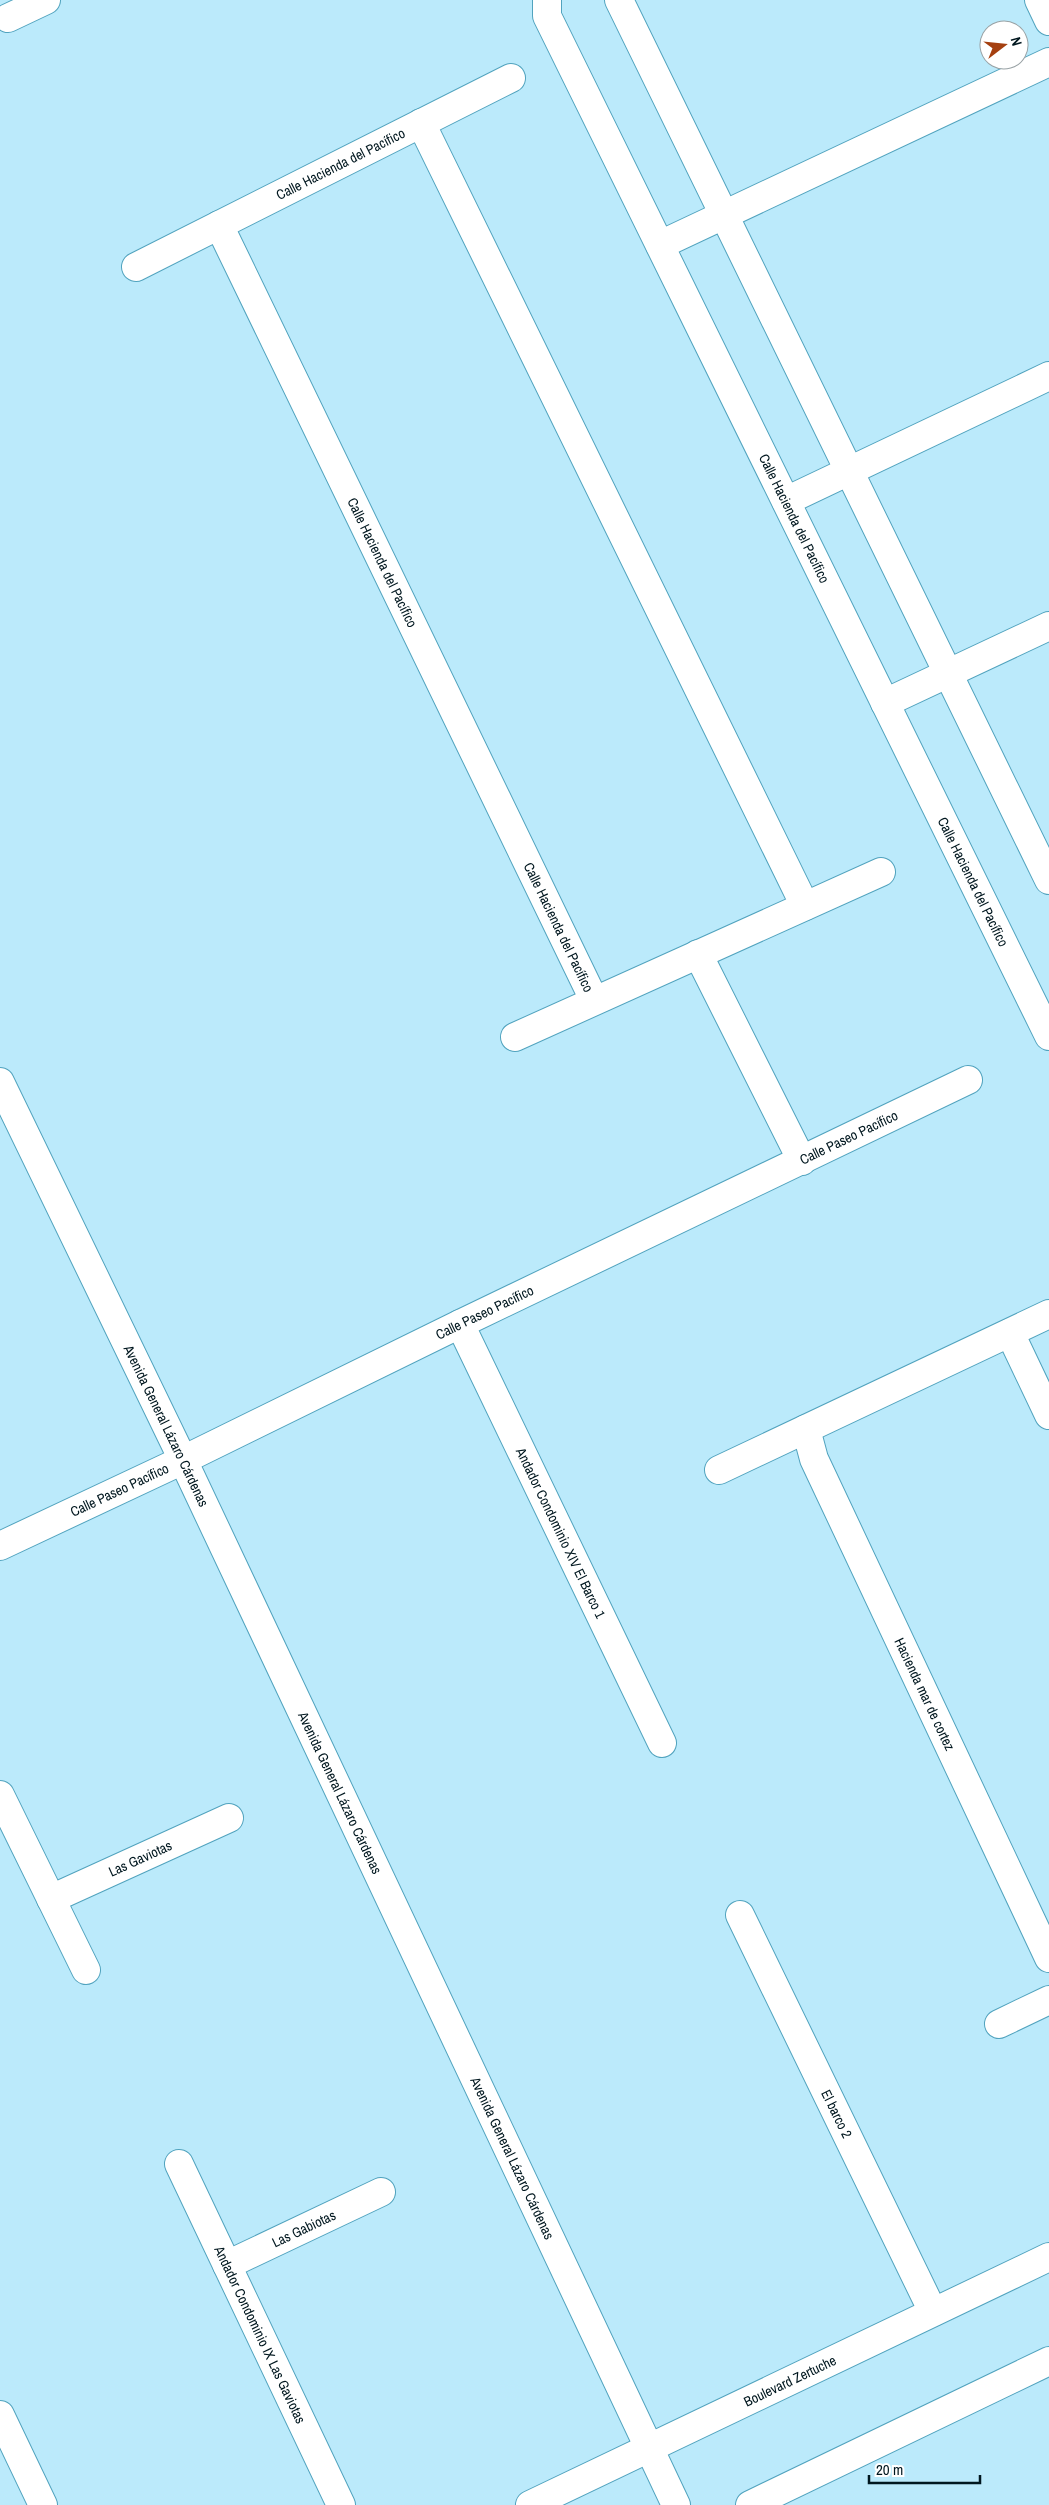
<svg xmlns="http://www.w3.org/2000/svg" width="1049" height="2505" font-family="'Archivo Narrow',sans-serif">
<rect width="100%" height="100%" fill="#bbeafb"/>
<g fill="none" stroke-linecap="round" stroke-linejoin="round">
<defs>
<g id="street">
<path id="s1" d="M547 0V16L1049 1036"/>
<path d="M619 0 1049 880"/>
<path d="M1039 0 1049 21"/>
<path d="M8 18 46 0"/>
<path d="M421 123 805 906"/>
<path id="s2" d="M219 225 594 1000"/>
<path d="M660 245 1049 62"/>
<path id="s3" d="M136 267 511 78"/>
<path d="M786 501 1049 376"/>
<path d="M885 703 1049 626"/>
<path d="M698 954 802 1161"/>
<path d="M515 1037 881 872"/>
<path id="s4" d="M460 1324 662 1743"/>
<path d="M1010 1333 1049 1415"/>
<path id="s5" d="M806 1429 814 1459 1049 1958"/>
<path d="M719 1470 1049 1314"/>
<path id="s6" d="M0 1546 183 1460 460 1324 968 1080"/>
<path d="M0 1795 86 1970"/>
<path id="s7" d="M51 1899 229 1818"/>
<path id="s8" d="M740 1915 933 2312"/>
<path d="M999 2024 1049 2000"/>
<path id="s9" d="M179 2164 341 2505"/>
<path id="s10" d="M227 2265 381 2192"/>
<path d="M0 2415 43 2505"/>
<path id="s11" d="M530 2505 1049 2257"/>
</g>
<g id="secondary">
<path id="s12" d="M0 1082 183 1460 676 2505"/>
<path d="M750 2505 1049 2361"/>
</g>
</defs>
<use href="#street" stroke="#51a3be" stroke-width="30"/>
<use href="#secondary" stroke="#51a3be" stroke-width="30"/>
<use href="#street" stroke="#fff" stroke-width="28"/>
<use href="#secondary" stroke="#fff" stroke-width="28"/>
</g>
<g text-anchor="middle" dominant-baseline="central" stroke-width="4" stroke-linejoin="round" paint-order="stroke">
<g font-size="14" fill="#00171f" stroke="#fff">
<text stroke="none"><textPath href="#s3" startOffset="229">Calle Hacienda del Pacífico</textPath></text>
<text stroke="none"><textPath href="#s1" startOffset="576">Calle Hacienda del Pacífico</textPath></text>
<text stroke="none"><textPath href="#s2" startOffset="375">Calle Hacienda del Pacífico</textPath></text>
<text stroke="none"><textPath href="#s1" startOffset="981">Calle Hacienda del Pacífico</textPath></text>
<text stroke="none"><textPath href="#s2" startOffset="780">Calle Hacienda del Pacífico</textPath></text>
<text stroke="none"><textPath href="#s6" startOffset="942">Calle Paseo Pacífico</textPath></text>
<text stroke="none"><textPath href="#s6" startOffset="538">Calle Paseo Pacífico</textPath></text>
<text stroke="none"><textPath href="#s12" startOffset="382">Avenida General Lázaro Cárdenas</textPath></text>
<text stroke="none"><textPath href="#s6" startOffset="132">Calle Paseo Pacífico</textPath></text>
<text stroke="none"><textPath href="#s4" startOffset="232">Andador Condominio XIV El Barco 1</textPath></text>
<text stroke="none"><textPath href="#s5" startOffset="291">Hacienda mar de cortez</textPath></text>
<text stroke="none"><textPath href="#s12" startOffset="788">Avenida General Lázaro Cárdenas</textPath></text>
<text stroke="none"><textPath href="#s7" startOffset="98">Las Gaviotas</textPath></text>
<text stroke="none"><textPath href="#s8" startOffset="221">El barco 2</textPath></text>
<text stroke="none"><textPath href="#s12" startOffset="1192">Avenida General Lázaro Cárdenas</textPath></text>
<text stroke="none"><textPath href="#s10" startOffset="85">Las Gabiotas</textPath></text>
<text stroke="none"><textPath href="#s9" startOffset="189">Andador Condominio IX Las Gaviotas</textPath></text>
<text stroke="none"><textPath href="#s11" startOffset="288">Boulevard Zertuche</textPath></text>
</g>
</g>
<g transform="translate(1004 45) rotate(74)"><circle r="24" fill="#ffffff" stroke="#99a2a5"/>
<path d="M0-4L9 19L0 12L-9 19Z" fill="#a54010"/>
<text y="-8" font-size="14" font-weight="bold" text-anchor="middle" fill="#00171f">N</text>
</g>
<path d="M869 2475v8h111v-8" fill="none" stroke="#00171f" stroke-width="2.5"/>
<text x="876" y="2475" font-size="15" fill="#00171f" stroke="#ffffff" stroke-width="4" paint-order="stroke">20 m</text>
</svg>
